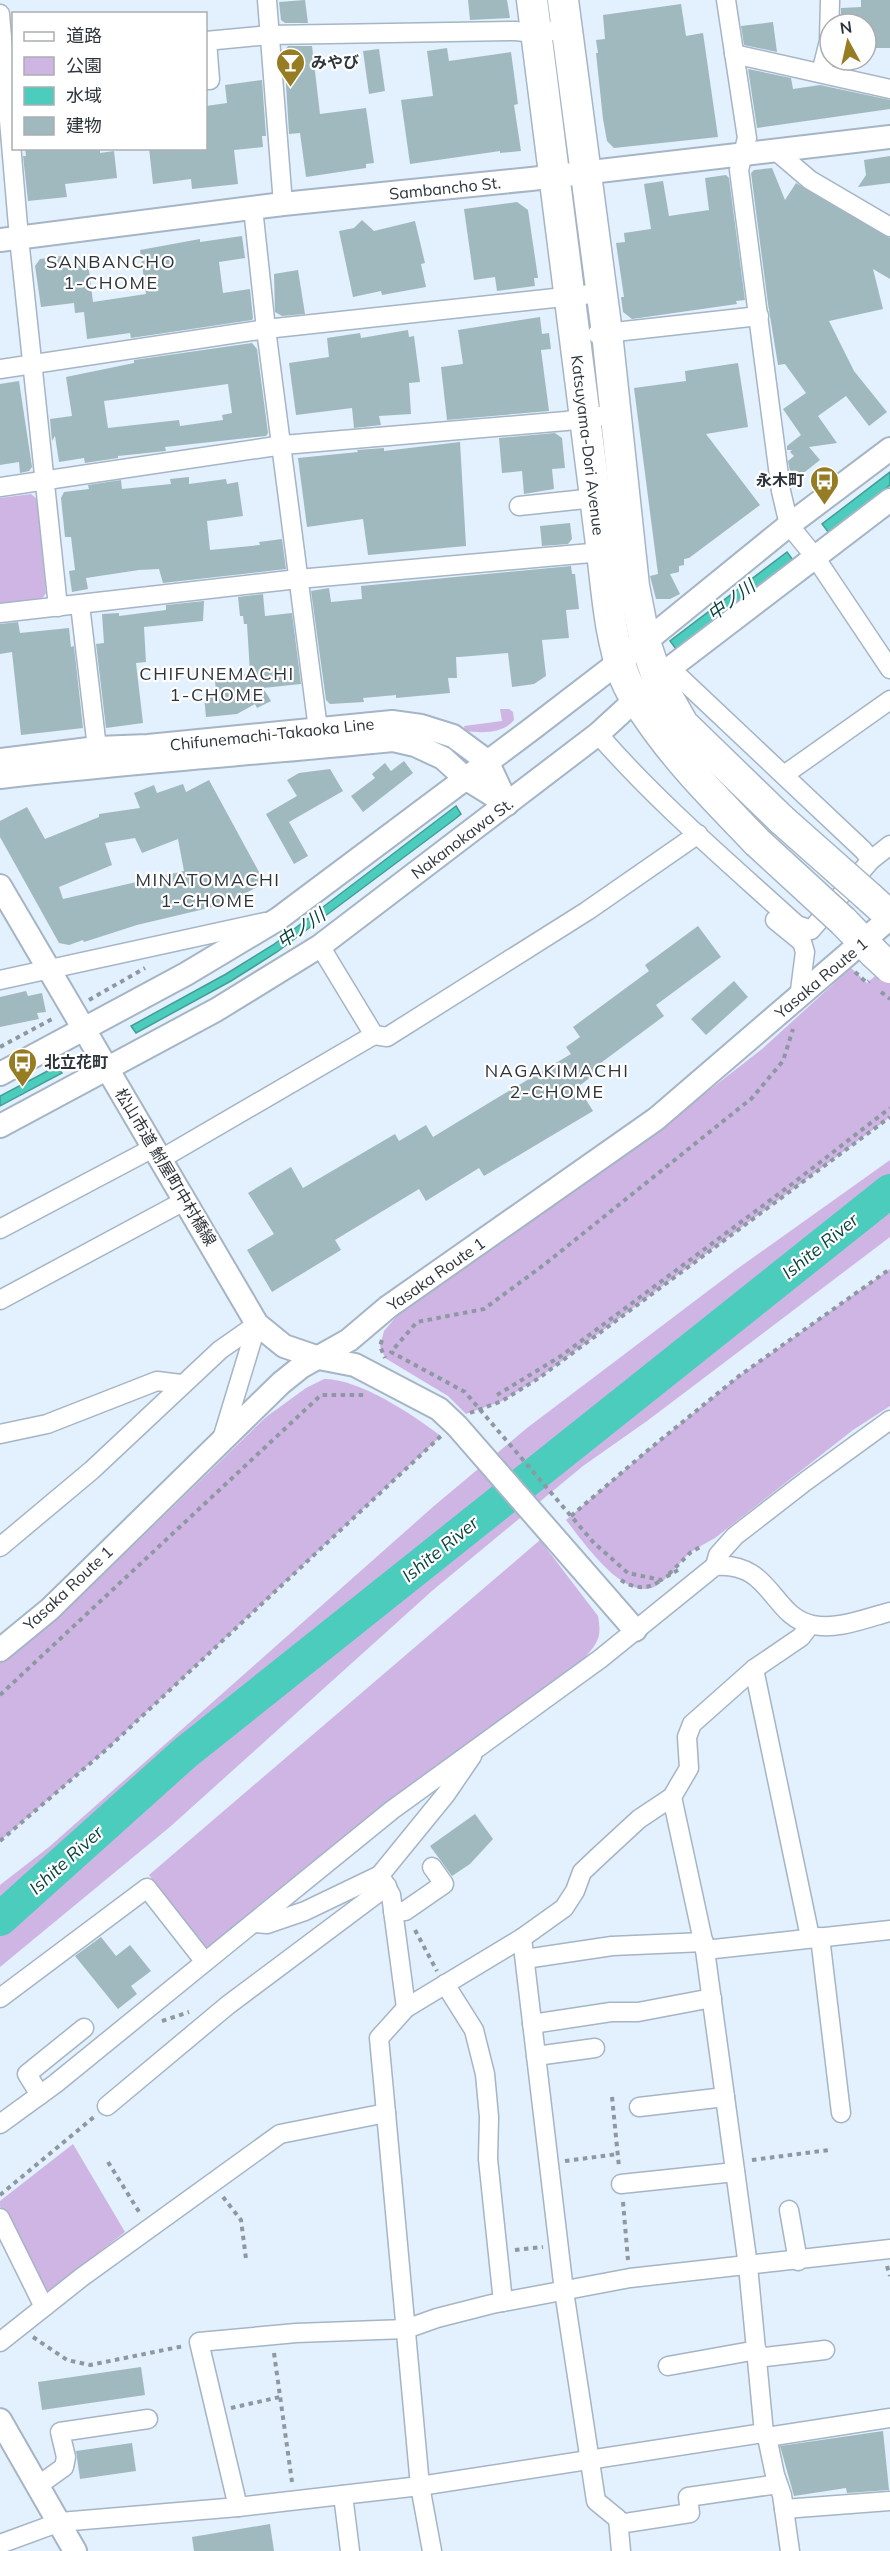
<svg xmlns="http://www.w3.org/2000/svg" width="890" height="2551" font-family="Mulish,'Noto Sans JP',sans-serif">
<rect width="100%" height="100%" fill="#e3f0fd"/>
<g fill="#ceb5e4">
<path d="M31 494 37 499 46 593 41 600 0 603V498Z"/>
<path d="M500 709H509L513 712 514 720C503 734 481 733 465 731L464 726 502 721Z"/>
<path d="M890 963V1117L539 1378 502 1401 466 1414 448 1396 385 1358 380 1346 384 1331 396 1317 707 1092 762 1049 851 968 867 983Z"/>
<path d="M890 1160V1237L647 1421 583 1466 433 1590 171 1826 0 1967V1885L49 1847 434 1506 527 1428 737 1269Z"/>
<path d="M890 1269V1406L853 1430 715 1538C707 1542 699 1547 691 1552 679 1562 668 1580 654 1587 623 1601 582 1540 566 1520L647 1451 739 1376Z"/>
<path d="M324 1379C358 1378 415 1416 441 1436L108 1748 0 1841V1662L81 1596 266 1417 306 1388Z"/>
<path d="M540 1540 598 1616C602 1638 598 1642 584 1659L206 1953 149 1875Z"/>
<path d="M73 2144 125 2232 44 2295 0 2206V2201Z"/>
</g>
<g fill="#4bccbd" stroke="#429e96" stroke-width="1.5">
<path d="M890 472V485L829 533 822 524Z"/>
<path d="M787 552 793 560 676 649 670 641Z"/>
<path d="M456 806 461 814 455 819 277 952 231 981 136 1033 131 1026 226 974 273 945Z"/>
<path d="M57 1066 62 1073 0 1106V1096Z"/>
</g>
<g fill="none" stroke-linecap="round" stroke-linejoin="round">
<path stroke="#4bccbd" stroke-width="34" d="M0 1919 185 1753 890 1191"/>
</g>
<g fill="#a0b9bf" fill-rule="evenodd">
<path d="M305 0 308 23H285L281 20 279 2Z"/>
<path d="M468 0H507L510 18 470 20Z"/>
<path d="M861 0H890V48H870L871 30H866V24H841V8L861 7Z"/>
<path d="M681 4 686 36 703 33 718 137 614 148 607 141 603 119 596 53H598L596 40 605 39 603 15Z"/>
<path d="M773 22 777 52 744 45 741 26Z"/>
<path d="M288 46H312L320 114 366 108 374 163 366 164V168L306 177 300 133 289 134 284 51Z"/>
<path d="M447 48 449 61 511 52 518 104 514 105 521 151 500 153V151L410 164 401 100 433 96 427 51Z"/>
<path d="M379 49 385 91 369 94 363 51Z"/>
<path d="M748 69 791 78 793 89 820 85 890 100V109L757 128Z"/>
<path d="M262 80 266 136H262L263 147 234 150 238 184 192 189 191 179 153 184 149 148H206V106L227 103 225 85Z"/>
<path d="M25 148H100V153L114 151 117 178 65 184 67 197 28 201 23 156H26Z"/>
<path d="M890 156V183L858 187 866 175 864 160Z"/>
<path d="M772 168 785 200 796 183 890 238V279L873 269 883 309 829 321 854 371 887 412 869 426 846 396 818 416 837 443 809 447 820 460 796 479 790 471 788 461 794 456 790 452 792 450H787V446L801 435 783 409 806 393 785 364 778 365 768 304 751 173 754 170Z"/>
<path d="M726 175 729 178 745 300 736 301 737 304 632 319 623 312 621 297H624L616 243 625 242 624 233 651 229 644 184 663 181 669 216 709 210 705 178Z"/>
<path d="M517 202 528 210 538 278H534L535 286 497 291 495 277 474 280 464 209Z"/>
<path d="M362 220 374 231 415 221 425 263 421 264 426 287 382 295 381 291 353 297 339 231 354 228Z"/>
<path d="M242 236 245 258 219 262 223 293 250 289 253 318 252 320 131 338 130 333 87 339 84 312 75 313 74 303 41 307 35 266 40 259 62 256 63 265 88 262 93 302 146 294 140 250 200 239V242Z"/>
<path d="M298 270 305 314 282 316 275 312 274 274Z"/>
<path d="M540 317 542 334 549 333 551 349 541 350 549 411 447 420 441 367 463 364 458 330Z"/>
<path d="M408 330 409 337 414 336 420 382 409 383 411 414 379 416 381 425 354 428 352 408 296 415 289 363 329 357 327 338 360 333 361 338Z"/>
<path d="M252 343 257 349 268 433 266 436 165 447 166 451 118 456V458L85 463 84 458 59 462 55 436 52 441 50 419 72 416 66 377 134 363V360ZM228 384 232 413 222 415 223 420 180 426 179 420 108 428 104 401Z"/>
<path d="M738 363 748 427 706 434 760 505 689 558 684 559V565L679 566V572L670 574 680 594 670 599H656L650 576 658 574 634 388 686 381 685 371Z"/>
<path d="M19 381 32 467 29 471 20 473 19 462 0 465V384Z"/>
<path d="M555 433 562 438 565 468 552 469 554 489 524 494 522 471 502 473 499 438Z"/>
<path d="M460 442 466 546 368 555 363 519 307 527 298 458 358 452 357 450 384 448V451Z"/>
<path d="M189 477V484L226 479 227 484 238 482 243 516 207 521 210 550 260 545 259 542 282 539 286 569 163 583 159 569 139 570 86 578 88 589 72 592 69 571 75 570 71 537H65L61 498 64 492 89 489 88 485 121 480 122 489 171 484 170 479Z"/>
<path d="M570 523 572 539 568 544 542 546 540 526Z"/>
<path d="M571 566 572 574H575L579 609 566 610 569 638 542 640 546 676 534 684 512 687 508 653 459 657H456L457 678H448L450 693 396 698V695L363 698 364 702 330 704 326 700 311 591 329 588 331 602 362 599 361 586Z"/>
<path d="M263 594 265 616 292 613 301 684 263 688 271 701 257 708 255 704 237 714 206 717 204 696 216 695 215 680 250 673 247 624H244L243 616H240L238 597Z"/>
<path d="M204 601 203 621 144 627 146 662 136 663 143 723 106 728 96 644 104 643 102 614 119 613V616L166 610V605Z"/>
<path d="M18 622 20 633 69 628 71 647 74 646 83 728 21 735 12 652 0 654V624Z"/>
<path d="M404 761 413 773 363 812 351 796 375 778 372 774 385 763 391 771Z"/>
<path d="M330 769 343 791 289 822 308 856 294 864 266 814 297 796 287 780 299 773Z"/>
<path d="M209 780 265 883 236 898 238 901 137 925 84 942 83 940 69 945 59 943 0 837V821L27 807 45 839 99 817V814L140 808 134 793 154 785 157 793 183 784 186 792ZM135 838 142 853 178 839 184 871 63 899 59 887 112 865 105 843Z"/>
<path d="M698 926 721 957 656 1005 664 1016 594 1068 597 1072 578 1087 593 1111 484 1176 479 1168 426 1201 419 1189 335 1240 341 1250 272 1292 247 1250 274 1234 248 1193 291 1167 303 1188 395 1134 399 1141 426 1125 433 1137 492 1101 571 1054 566 1047 580 1037 573 1027 649 971 645 965Z"/>
<path d="M734 981 748 997 706 1035 691 1019Z"/>
<path d="M26 991 28 996 42 993 46 1012 37 1013 39 1019 0 1027V997Z"/>
<path d="M475 1814 493 1839 470 1864 452 1876 430 1846Z"/>
<path d="M101 1937 116 1956 130 1945 151 1971 131 1986 137 1994 118 2009 75 1956Z"/>
<path d="M141 2367 145 2395 42 2410 38 2382Z"/>
<path d="M883 2431 889 2490 847 2493 846 2488 794 2496 780 2446Z"/>
<path d="M132 2443 136 2471 80 2479 76 2451Z"/>
<path d="M270 2524 274 2551H194L192 2537Z"/>
</g>
<g fill="none" stroke-linecap="round" stroke-linejoin="round">
<defs>
<g id="minor">
<path d="M267 0 283 204"/>
<path d="M726 0 747 138 739 170 781 491 789 525 815 557 890 669"/>
<path d="M0 14 19 238 58 607"/>
<path d="M206 41 269 35 515 31 536 33 566 29"/>
<path d="M734 54 890 89"/>
<path d="M821 73 829 41 830 0"/>
<path d="M206 80H210L207 41"/>
<path d="M776 151 810 180 890 227"/>
<path d="M253 208 266 329 318 729"/>
<path d="M597 334 759 316"/>
<path d="M0 369 266 329 601 293"/>
<path d="M0 487 283 445 566 421 615 414"/>
<path d="M519 506 595 498"/>
<path d="M80 605 97 748"/>
<path d="M0 613 298 579 602 552"/>
<path d="M598 734C658 803 729 863 797 925L811 930 871 860 863 850 670 668"/>
<path d="M784 775 890 700"/>
<path d="M871 860 890 845"/>
<path d="M775 920 802 942 805 952 799 998"/>
<path d="M320 946 374 1035 387 1037 587 911 698 834"/>
<path d="M0 980 265 922"/>
<path d="M161 1159 374 1035"/>
<path d="M0 1229 155 1147"/>
<path d="M0 1300 186 1200"/>
<path d="M0 1434 47 1424 157 1381 181 1384"/>
<path d="M222 1439 257 1324"/>
<path d="M0 1547 92 1470 220 1350 257 1324"/>
<path d="M715 1566 718 1555 735 1536 806 1481 890 1420"/>
<path d="M754 1669 810 1937"/>
<path d="M672 1797 705 1950 748 2266 764 2433 767 2437 775 2475 782 2495 790 2551"/>
<path d="M393 1912 405 1911 444 1884 432 1867"/>
<path d="M254 1923 267 1924 305 1911 380 1875"/>
<path d="M820 1937 841 2113"/>
<path d="M522 1938 564 2291 596 2501 618 2519 621 2551"/>
<path d="M705 1950 890 1930"/>
<path d="M525 1959 612 1946 704 1942"/>
<path d="M445 1984 474 2030 485 2074 489 2117 488 2159 503 2302"/>
<path d="M0 1998 147 1888 205 1962"/>
<path d="M406 2008 391 1895 380 1875 446 1794 472 1756"/>
<path d="M532 2024 611 2012H638L712 1998"/>
<path d="M536 2056 595 2048"/>
<path d="M40 2095 27 2074 84 2028"/>
<path d="M107 2106 228 2005 387 1886"/>
<path d="M639 2107 725 2097"/>
<path d="M386 2113 420 2486 432 2551"/>
<path d="M0 2124 55 2084 392 1810 600 1659 715 1566C772 1561 771 1617 813 1625 839 1630 865 1618 890 1612"/>
<path d="M621 2184 735 2172"/>
<path d="M789 2210 798 2261"/>
<path d="M0 2218 44 2307"/>
<path d="M0 2342 82 2277 280 2134 386 2113 379 2038 406 2008 522 1938 564 1908 575 1891 582 1872 600 1855 639 1819 672 1797 689 1768 687 1737 692 1724 754 1669 801 1637 810 1625"/>
<path d="M757 2358 825 2350"/>
<path d="M668 2366 757 2350"/>
<path d="M767 2437 890 2418"/>
<path d="M39 2485 64 2467 66 2457 60 2432 148 2419"/>
<path d="M343 2495 350 2551"/>
<path d="M238 2507 199 2342 296 2333 406 2329 437 2318 492 2304 630 2278 890 2249"/>
<path d="M784 2509 890 2501"/>
<path d="M619 2524 690 2513 688 2497 778 2484"/>
<path d="M0 2544 60 2522 238 2507 420 2486 764 2433"/>
</g>
<g id="tertiary">
<path d="M0 240 283 204 531 179 890 137"/>
<path d="M0 760 97 748 148 746 392 722 421 726 453 736 487 761 507 804"/>
<path d="M0 777C131 762 262 753 393 740L415 745 443 758 465 778 507 804"/>
<path d="M0 886 257 1324 284 1346 319 1358 355 1365 439 1409 457 1426 635 1630"/>
<path d="M0 1074 186 974 278 919 533 728 645 642 789 525 890 449"/>
<path d="M0 1126 216 1010 320 946 598 734 670 668 890 500"/>
<path d="M0 1650 50 1609 281 1383 301 1367 349 1340 388 1307 656 1119 890 918"/>
<path d="M0 2420 75 2551"/>
</g>
<g id="trunk">
<path d="M532 0 602 552C607 594 610 639 625 678 630 691 638 703 646 714 678 762 717 800 757 842"/>
<path d="M563 0 607 333 634 586 645 642 658 680 683 724 782 820"/>
<path d="M869 897 890 916"/>
<path d="M843 921 874 953"/>
</g>
</defs>
<use href="#minor" stroke="#a5b5c5" stroke-width="21"/>
<use href="#tertiary" stroke="#a5b5c5" stroke-width="26"/>
<use href="#trunk" stroke="#a5b5c5" stroke-width="33"/>
<g stroke="#8e98a2" stroke-width="4" stroke-dasharray="4.5 4.5" stroke-linecap="butt">
<path d="M855 972 867 983 869 981"/>
<path d="M881 992 890 999"/>
<path d="M89 1000 145 968"/>
<path d="M0 1047 52 1019 53 1016"/>
<path d="M382 1340 380 1346 385 1358"/>
<path d="M497 1395 561 1356 792 1184 890 1108"/>
<path d="M470 1413 502 1401 539 1378 890 1117"/>
<path d="M571 1516 647 1451 739 1376 890 1269"/>
<path d="M678 1570 661 1580 628 1573 594 1543 465 1392 391 1352 417 1322 484 1309 545 1264 752 1098 783 1061 793 1029"/>
<path d="M669 1574 691 1552 702 1546"/>
<path d="M621 1580C634 1589 649 1590 661 1580"/>
<path d="M0 1695 321 1395H366"/>
<path d="M0 1841 108 1748 441 1436"/>
<path d="M415 1930 437 1971"/>
<path d="M162 2021 189 2012"/>
<path d="M612 2097 619 2167"/>
<path d="M752 2160 829 2150"/>
<path d="M565 2161 618 2154"/>
<path d="M108 2162 141 2215"/>
<path d="M0 2195 94 2117"/>
<path d="M223 2197 241 2220 246 2259"/>
<path d="M623 2202 628 2260"/>
<path d="M515 2250 543 2247"/>
<path d="M887 2266 890 2276"/>
<path d="M33 2337 67 2360 90 2365 184 2346"/>
<path d="M274 2353 292 2482"/>
<path d="M231 2408 280 2397"/>
</g>
<use href="#minor" stroke="#fff" stroke-width="18"/>
<use href="#tertiary" stroke="#fff" stroke-width="22"/>
<use href="#trunk" stroke="#fff" stroke-width="30"/>
<defs>
<g id="trunk-bridge">
<path d="M782 820 869 897"/>
<path d="M757 842 843 921"/>
<path d="M874 953 890 968"/>
</g>
</defs>
<use href="#trunk-bridge" stroke="#a5b5c5" stroke-width="33" stroke-linecap="butt"/>
<use href="#trunk-bridge" stroke="#fff" stroke-width="30"/>
</g>
<defs>
<symbol id="bar-pin" viewBox="-11 -11 22 30"><path d="M0 17L-7.5 6A9.5 9.5 0 1 1 7.5 6Z" fill="#967c23" stroke="#fff"/><path d="M-6-5H6L.8 .8V4.5H3.5V6h-7V4.5H-.8V.8Z" fill="#fff"/></symbol>
<symbol id="bus-pin" viewBox="-11 -11 22 30"><path d="M0 17L-7.5 6A9.5 9.5 0 1 1 7.5 6Z" fill="#967c23" stroke="#fff"/><path d="M-5-6H5V4H4V6H2V4H-2V6H-4V4H-5ZM-3.5-4V0h7V-4ZM-3.5 1.2v1.5H-2V1.2ZM2 1.2v1.5H3.5V1.2Z" fill="#fff"/></symbol>
</defs>
<g fill-rule="evenodd">
<use href="#bar-pin" x="274" y="46" width="33" height="45"/>
<use href="#bus-pin" x="808" y="464" width="33" height="45"/>
<use href="#bus-pin" x="6" y="1046" width="33" height="45"/>
</g>
<g text-anchor="middle" dominant-baseline="central" stroke-width="4.5" stroke-linejoin="round" paint-order="stroke">
<g font-size="16" font-weight="bold" fill="#2d343a" stroke="#fff" text-anchor="start">
<text x="311" y="62">みやび</text>
<text x="804" y="480" text-anchor="end">永木町</text>
<text x="44" y="1062">北立花町</text>
</g>
<g font-size="16" fill="#2d343a" stroke="#fff">
<text transform="translate(445 188) rotate(-6)">Sambancho St.</text>
<text transform="translate(588 445) rotate(83)">Katsuyama-Dori Avenue</text>
<text transform="translate(272 734) rotate(-6)">Chifunemachi-Takaoka Line</text>
<text transform="translate(462 838) rotate(-37)">Nakanokawa St.</text>
<text transform="translate(821 978) rotate(-40)">Yasaka Route 1</text>
<text transform="translate(166 1167) rotate(59)">松山市道 鮒屋町中村橋線</text>
<text transform="translate(436 1274) rotate(-35)">Yasaka Route 1</text>
<text transform="translate(68 1588) rotate(-43)">Yasaka Route 1</text>
</g>
<g font-size="18" letter-spacing="1.5" fill="#2d343a" stroke="#fff">
<text x="111" y="261">SANBANCHO<tspan x="111" dy="21">1-CHOME</tspan></text>
<text x="217" y="673">CHIFUNEMACHI<tspan x="217" dy="21">1-CHOME</tspan></text>
<text x="208" y="879">MINATOMACHI<tspan x="208" dy="21">1-CHOME</tspan></text>
<text x="557" y="1070">NAGAKIMACHI<tspan x="557" dy="21">2-CHOME</tspan></text>
</g>
<g font-size="18" font-style="italic" fill="#08433d" stroke="#fff">
<text transform="translate(731 600) rotate(-37)">中ノ川</text>
<text transform="translate(301 928) rotate(-35)">中ノ川</text>
<text transform="translate(820 1246) rotate(-39)">Ishite River</text>
<text transform="translate(440 1549) rotate(-39)">Ishite River</text>
<text transform="translate(66 1860) rotate(-42)">Ishite River</text>
</g>
</g>
<rect x="12" y="12" width="195" height="138" fill="#ffffff" stroke="#abaeb0" stroke-width="1.5"/>
<rect x="24" y="32" width="30" height="9" fill="#ffffff" stroke="#abaeb0" stroke-width="1.5"/>
<text x="66" y="42" font-size="18" fill="#2d343a">道路</text>
<rect x="24" y="57" width="30" height="18" fill="#ceb5e4" stroke="#abaeb0" stroke-width="1.5"/>
<text x="66" y="72" font-size="18" fill="#2d343a">公園</text>
<rect x="24" y="87" width="30" height="18" fill="#4bccbd" stroke="#abaeb0" stroke-width="1.5"/>
<text x="66" y="102" font-size="18" fill="#2d343a">水域</text>
<rect x="24" y="117" width="30" height="18" fill="#a0b9bf" stroke="#abaeb0" stroke-width="1.5"/>
<text x="66" y="132" font-size="18" fill="#2d343a">建物</text>
<g transform="translate(848 42) rotate(352)"><circle r="28" fill="#ffffff" stroke="#abaeb0" stroke-width="1.5"/>
<path d="M0-4.5L10 22L0 15L-10 22Z" fill="#967c23"/>
<text y="-9" font-size="16" font-weight="bold" text-anchor="middle" fill="#2d343a">N</text>
</g>
</svg>
